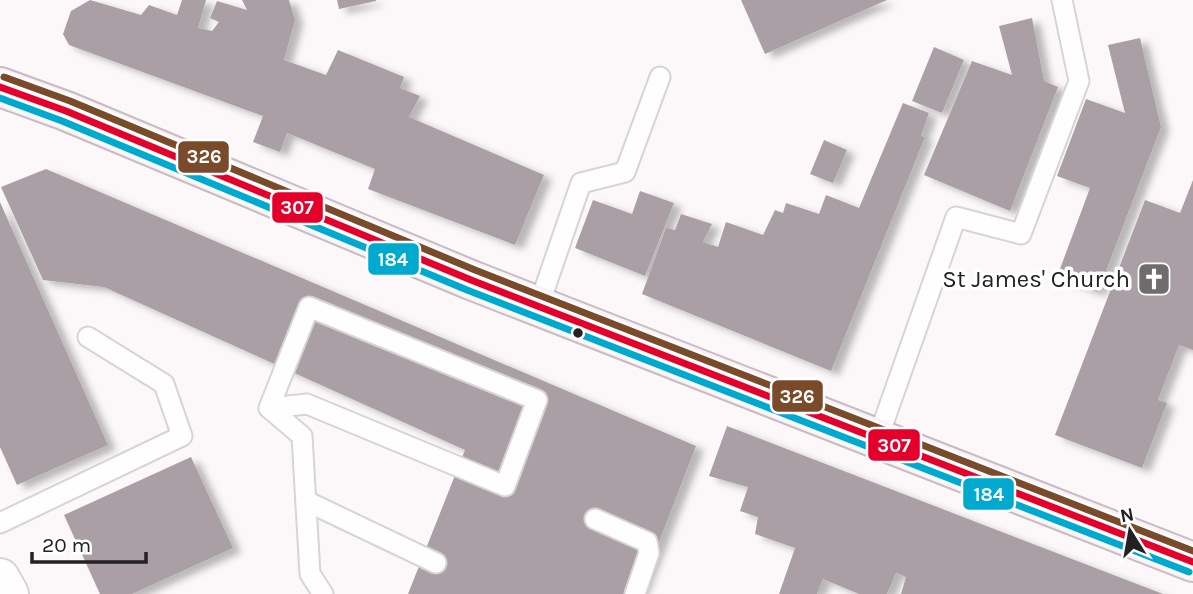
<svg xmlns="http://www.w3.org/2000/svg" width="1193" height="594" font-family="Karla,sans-serif">
<defs>
<filter id="shadow"><feDropShadow dx="8" dy="4.5" stdDeviation="3.5" flood-color="#0004"/></filter>
</defs>
<rect width="100%" height="100%" fill="#fcf8fa"/>
<g fill="#aa9fa5" filter="url(#shadow)">
<path d="M90 0 141 15 149 5 177 15 182 0H206L198 28 212 31 219 22 210 18 217 1 247 10 242 0H289L295 20 284 60 326 75 338 50 404 77 400 88 420 96 409 117 544 175 515 245 368 189 375 169 302 139 287 133 280 152 253 142 263 116 69 45 63 34 71 11Z"/>
<path d="M337 0H376V1L339 9Z"/>
<path d="M741 0H887L765 54Z"/>
<path d="M1032 18 1044 81 1058 87 1010 211 924 175 972 61 1012 75 999 26Z"/>
<path d="M1140 38 1161 127 1098 292 1057 277 1090 188 1057 176 1086 99 1125 113 1108 45Z"/>
<path d="M934 47 964 60 942 113 912 101Z"/>
<path d="M903 103 929 113 921 136 925 137 831 371 642 294 666 228 675 230 681 214 712 224 703 242 718 247 726 222 763 235 775 210 783 213 786 203 819 214 826 195 859 208Z"/>
<path d="M824 140 847 150 833 183 810 174Z"/>
<path d="M46 169 696 446 639 594H408L465 450 104 287 43 280 1 187Z"/>
<path d="M1193 180V350L1179 345 1158 400 1167 403 1142 468 1055 435 1145 200 1180 213Z"/>
<path d="M640 191 674 203 645 276 575 248 593 200 632 214Z"/>
<path d="M0 202 108 445 17 485 0 447Z"/>
<path d="M727 426 1163 594H901L906 577 896 573 887 594H859L823 579 817 594H779L795 548 755 534 758 517 740 511 748 487 709 476Z"/>
<path d="M191 457 233 548 132 594H100L64 515Z"/>
</g>
<g fill="none" stroke-linecap="round" stroke-linejoin="round">
<defs>
<g id="service">
<path d="M539 305 581 183 625 172 660 77"/>
<path d="M269 408 307 404 505 486 537 400 309 307 269 408 302 436 310 574 323 594"/>
<path d="M878 438 956 217 1021 234 1079 81 1062 0"/>
<path d="M306 501 436 563"/>
<path d="M595 519 647 542 649 553 635 594"/>
<path d="M0 523 182 436 164 384 88 337"/>
</g>
<path id="minor" d="M0 578 9 594"/>
<path id="primary" d="M0 87 66 111 471 280 1193 562"/>
</defs>
<use href="#service" stroke="#d8d4d6" stroke-width="23"/>
<use href="#minor" stroke="#d8d4d6" stroke-width="42"/>
<use href="#primary" stroke="#c8bbc2" stroke-width="42"/>
<use href="#service" stroke="#fffefe" stroke-width="19"/>
<use href="#minor" stroke="#fffefe" stroke-width="38"/>
<use href="#primary" stroke="#f8f1f5" stroke-width="38"/>
<defs>
<path id="bus-1" d="M0 87 66 111 471 280 1193 562"/>
<path id="bus-2" d="M0 98 62 121 467 290 1189 572"/>
<path id="bus-3" d="M4 77 70 101 475 270 1193 551"/>
</defs>
<use href="#bus-1" stroke="#fff" stroke-width="12"/>
<use href="#bus-2" stroke="#fff" stroke-width="12"/>
<use href="#bus-3" stroke="#fff" stroke-width="12"/>
<use href="#bus-1" stroke="#e4002b" stroke-width="7"/>
<use href="#bus-2" stroke="#00a9ce" stroke-width="7"/>
<use href="#bus-3" stroke="#7a4b2a" stroke-width="7"/>
</g>
<defs>
<symbol id="church-square" viewBox="-11 -11 22 22"><rect x="-9" y="-9" width="18" height="18" rx="4" fill="#706c6e" stroke="#fff"/><path d="M-1.2-6h2.4v3.5h3.3v2.4h-3.3V6h-2.4V-.1h-3.3v-2.4h3.3Z" fill="#fff"/></symbol>
</defs>
<g fill-rule="evenodd">
<use href="#church-square" x="1135" y="260" width="38" height="38"/>
</g>
<circle fill="#242123" stroke="#fff" stroke-width="2.5" cx="578" cy="333" r="6"/>
<g text-anchor="middle" dominant-baseline="central" stroke-width="7" stroke-linejoin="round" paint-order="stroke">
<g font-size="24" fill="#242123" stroke="#fff" text-anchor="end">
<text x="1130" y="279">St James' Church</text>
</g>
</g>
<g stroke="#fff" stroke-width="2.5">
<rect x="177" y="140" width="53" height="34" rx="7" fill="#7a4b2a"/>
<rect x="271" y="191" width="53" height="33" rx="7" fill="#e4002b"/>
<rect x="367" y="242" width="53" height="34" rx="7" fill="#00a9ce"/>
<rect x="771" y="379" width="53" height="34" rx="7" fill="#7a4b2a"/>
<rect x="867" y="428" width="54" height="34" rx="7" fill="#e4002b"/>
<rect x="962" y="477" width="53" height="34" rx="7" fill="#00a9ce"/>
</g>
<g font-size="19" text-anchor="middle" font-weight="bold" fill="#fff">
<text x="204" y="163">326</text>
<text x="297" y="214">307</text>
<text x="393" y="266">184</text>
<text x="797" y="403">326</text>
<text x="894" y="452">307</text>
<text x="989" y="501">184</text>
</g>
<g transform="translate(1130 531) rotate(349)" stroke="#ffffff" stroke-width="5" paint-order="stroke">
<path d="M0-5L12 26L0 18L-12 26Z" fill="#242123"/>
<text y="-10" font-size="19" font-weight="bold" text-anchor="middle" fill="#242123">N</text>
</g>
<path d="M32 552v10h114v-10" fill="none" stroke="#242123" stroke-width="3.5"/>
<text x="42" y="552" font-size="21" fill="#242123" stroke="#ffffff" stroke-width="5" paint-order="stroke">20 m</text>
</svg>
